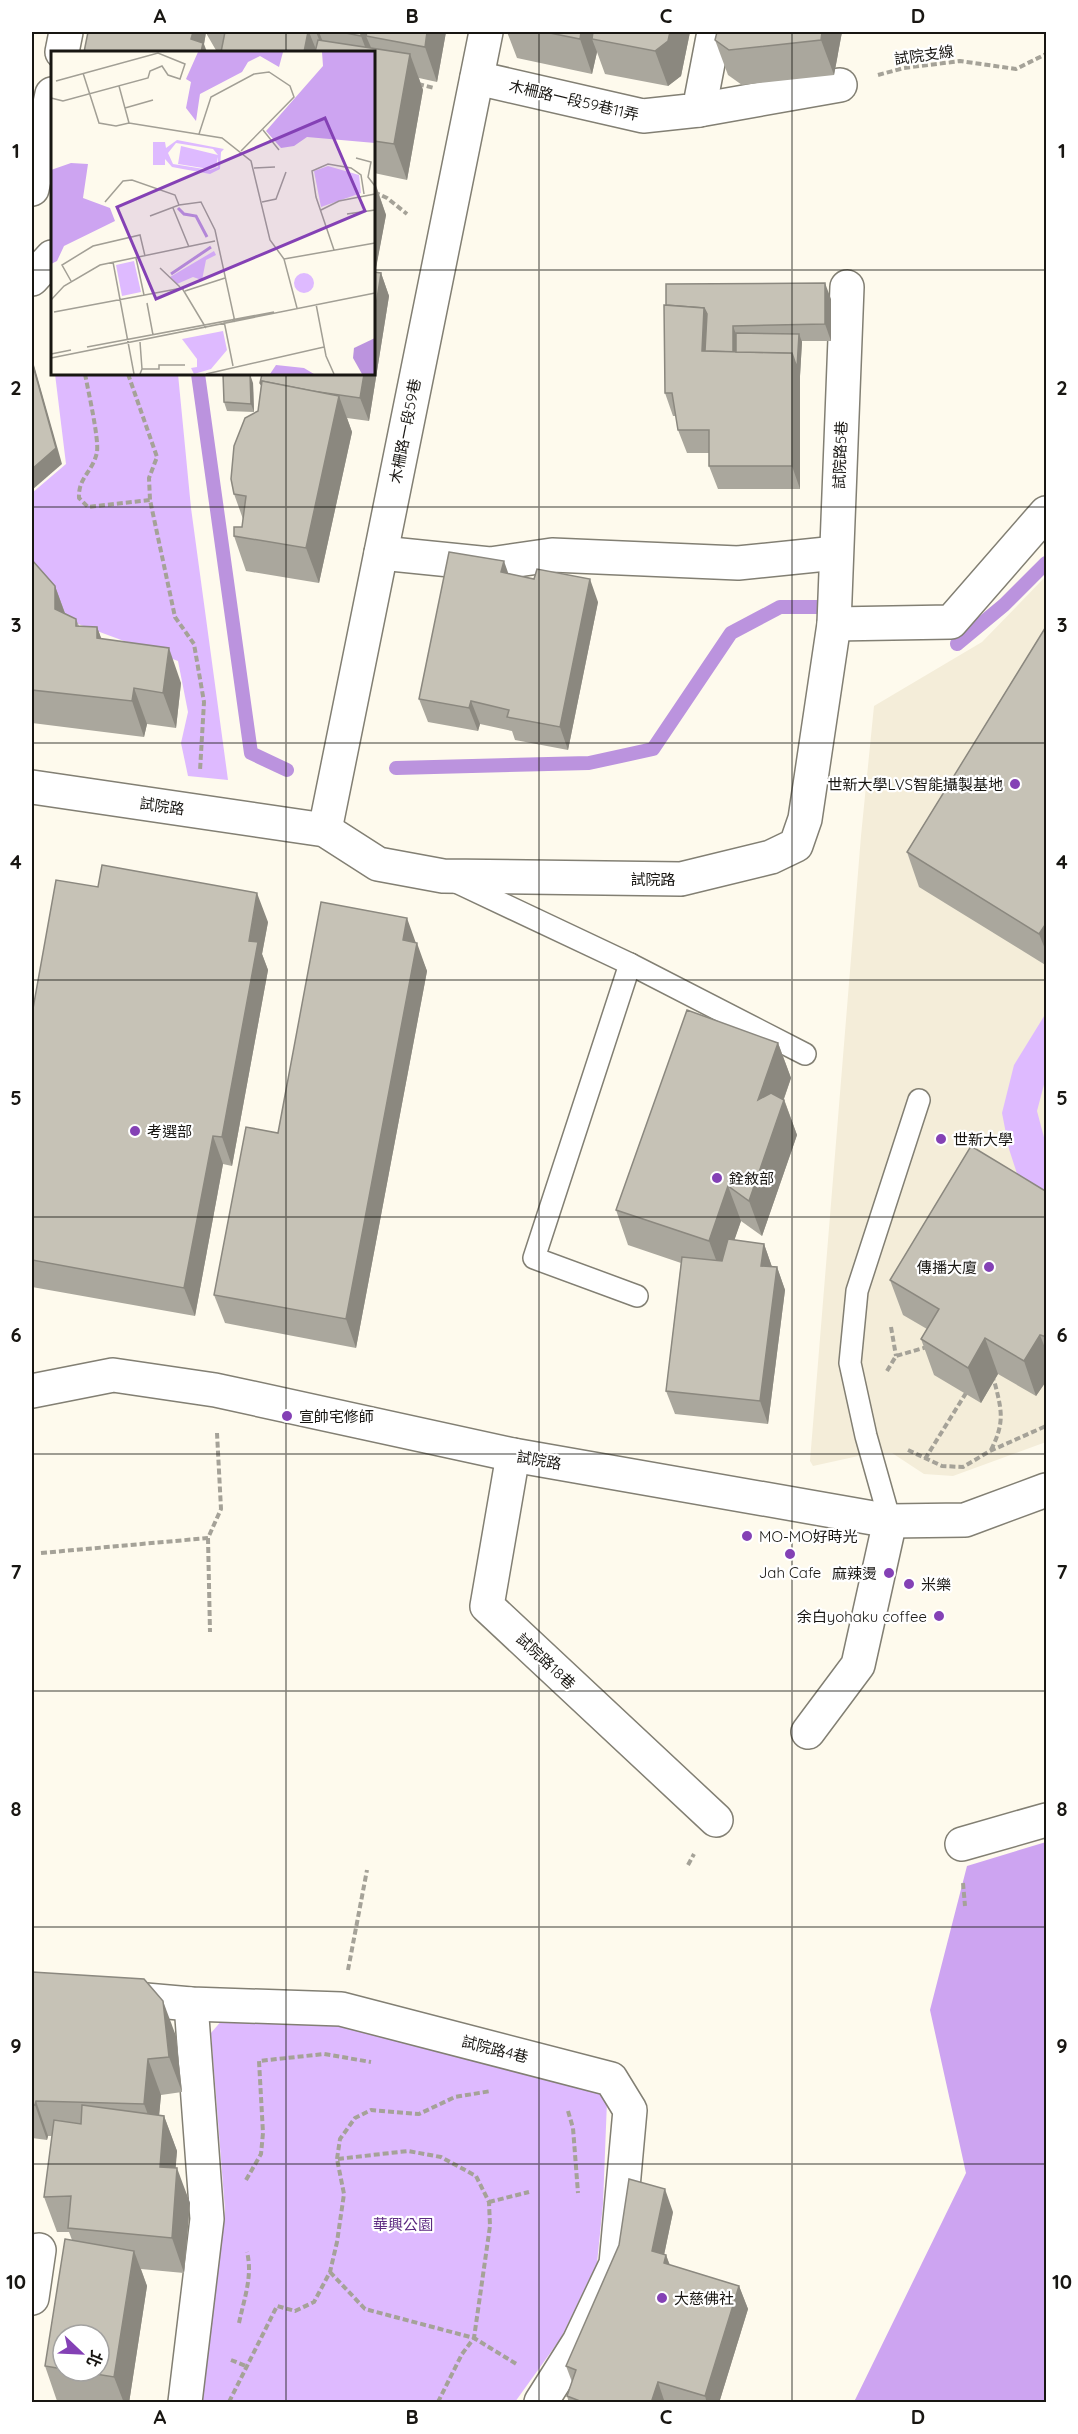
<svg xmlns="http://www.w3.org/2000/svg" width="1078" height="2434" font-family="Quicksand,'Noto Sans TC',sans-serif">
<rect width="100%" height="100%" fill="#fefaed"/>
<path fill="#f4edd9" d="M1046 576V1442L953 1476 924 1474 892 1453H872L813 1466 810 1461 861 836 874 706 982 642Z"/>
<g fill="#debaff">
<path d="M55 374H178L191 508 228 780 188 776 181 743 188 712 178 661 70 621 32 578V493L66 464Z"/>
<path d="M1046 1013V1077L1037 1111 1046 1145V1214L1020 1183 1009 1149 1002 1113 1014 1065Z"/>
<path d="M223 2019 341 2025 596 2087 607 2101 603 2204 597 2263 561 2338 515 2402H202L225 2210 211 2033Z"/>
</g>
<path fill="#cda4f1" d="M1046 1842V2402H854L966 2173 930 2010 967 1866Z"/>
<g fill="none" stroke-linecap="round" stroke-linejoin="round">
<g stroke="#bb93de" stroke-width="14">
<path d="M198 374 251 753 287 770"/>
<path d="M957 644 1004 605 1046 563"/>
<path d="M396 768 589 763 653 749 731 633 780 607H818"/>
</g>
<defs>
<g id="service">
<path d="M454 881 630 964 805 1054"/>
<path d="M630 964 534 1258 637 1296"/>
<path d="M890 1521 866 1436 850 1363 857 1291 919 1100"/>
</g>
<g id="minor">
<path d="M62 52 66 32"/>
<path d="M477 78 643 116 699 110 714 32"/>
<path d="M699 110 840 85"/>
<path d="M32 189 52 94"/>
<path d="M32 279 52 257"/>
<path d="M381 553 490 564 552 555 738 563 836 553"/>
<path d="M834 624 951 622 1046 513"/>
<path d="M32 787 325 830 378 864 443 876 681 879 771 857 796 845 805 819 834 624 847 287"/>
<path d="M325 830 486 32"/>
<path d="M32 1391 113 1375 215 1390 513 1455 890 1521 965 1520 1046 1490"/>
<path d="M513 1455 487 1606 716 1820"/>
<path d="M808 1732 858 1665 890 1521"/>
<path d="M962 1844 1046 1820"/>
<path d="M32 1990 191 2004 341 2009 611 2079 630 2110 616 2264 579 2342 541 2402"/>
<path d="M32 2298 39 2250"/>
<path d="M185 2402 207 2219 191 2004"/>
</g>
</defs>
<use href="#service" stroke="#827f73" stroke-width="24"/>
<use href="#minor" stroke="#827f73" stroke-width="36"/>
<g stroke="#a5a298" stroke-width="4" stroke-dasharray="6 3" stroke-linecap="butt">
<path d="M878 75 904 68 960 61 1016 69 1046 54"/>
<path d="M418 84 434 88"/>
<path d="M374 192 387 198 407 214"/>
<path d="M85 374C88 390 99 438 97 452 93 472 78 477 79 498L88 507 150 500"/>
<path d="M128 374 157 457 149 478 150 500 175 617 194 644 204 702 200 771"/>
<path d="M891 1327 896 1356"/>
<path d="M887 1371 896 1356 927 1347"/>
<path d="M908 1450 942 1466 963 1467 990 1451 1046 1426"/>
<path d="M991 1450C1005 1422 1002 1411 994 1380"/>
<path d="M925 1459 966 1393"/>
<path d="M208 1538 210 1632"/>
<path d="M41 1553 208 1538 221 1509 217 1433"/>
<path d="M688 1865 694 1854"/>
<path d="M963 1883 965 1906"/>
<path d="M348 1970 367 1870"/>
<path d="M568 2111 573 2128 578 2193"/>
<path d="M337 2159 340 2139 355 2118 371 2110 419 2114 455 2097 491 2091"/>
<path d="M246 2180 261 2154 263 2133 259 2061 324 2054 371 2062"/>
<path d="M489 2202 529 2192"/>
<path d="M330 2272 365 2309 474 2338 518 2365"/>
<path d="M239 2323C244 2299 253 2276 247 2252"/>
<path d="M231 2360 246 2366"/>
<path d="M229 2402 277 2306 295 2311 314 2302 330 2272 337 2242 344 2194 337 2159 408 2151 441 2157 476 2176 489 2202 490 2226 474 2338 462 2354 438 2402"/>
</g>
<use href="#service" stroke="#fff" stroke-width="21"/>
<use href="#minor" stroke="#fff" stroke-width="33"/>
</g>
<g fill="#aaa79d" fill-rule="evenodd">
<path d="M88 32H446L437 82 419 78 423 90 407 180 374 173V52H217L206 33 204 44Z"/>
<path d="M507 32H690L681 76 668 86 605 74 597 52 592 74 517 58Z"/>
<path d="M717 32H842L834 75 742 85 728 75 715 40Z"/>
<path d="M374 179 386 215 375 272 381 273 389 296 369 421 347 418 352 432 319 583 246 571 234 536 242 527 243 519 234 494 258 411 261 386 260 383 374 374Z"/>
<path d="M831 299V341H802L800 376V489H718L709 466V453H687L678 430 676 416H673L665 393 666 305Z"/>
<path d="M253 383 254 412 227 411 224 402Z"/>
<path d="M32 560 55 586 65 613 76 619 79 626 97 627 101 638 181 683 176 728 147 724 144 737 32 723Z"/>
<path d="M508 573 598 602 568 750 515 740 512 731 480 724 478 731 428 722 419 699Z"/>
<path d="M1047 625V966L919 887 907 852Z"/>
<path d="M268 922 262 954 268 970 232 1166 223 1164 195 1316 32 1287V1014Z"/>
<path d="M415 942 427 971 356 1348 225 1323 214 1295 278 1133Z"/>
<path d="M778 1043 791 1078 784 1099 797 1135 762 1236 741 1221 734 1240 764 1244 772 1267H777L785 1290 768 1424 675 1414 666 1391 681 1263 628 1245 616 1210Z"/>
<path d="M1047 1192V1380L1036 1396 998 1374 981 1403 934 1375 921 1339 927 1329 903 1315 890 1280Z"/>
<path d="M32 1972 176 2036 182 2092 161 2095 159 2115 164 2116 177 2151 175 2168 190 2203 184 2273 141 2269 147 2286 129 2403H67L57 2401 45 2366 72 2240 69 2232H57L44 2197 52 2136H48L47 2140 32 2138ZM63 2335 99 2371H63Z"/>
<path d="M673 2212 664 2255H666L670 2265 739 2286 748 2309 719 2403H569L567 2396 572 2382 566 2366Z"/>
</g>
<g fill="#8b887f">
<path d="M193 32H206L204 44 207 52H196L191 39Z"/>
<path d="M308 32H309L317 52H304Z"/>
<path d="M316 32H319L327 52H324Z"/>
<path d="M361 32H381L366 36 373 52H367L361 36Z"/>
<path d="M427 32H446L437 82 425 47Z"/>
<path d="M581 32H601L592 39 597 52 592 74 580 39Z"/>
<path d="M670 32H690L681 76 668 86 655 51Z"/>
<path d="M822 32H842L834 75 821 40Z"/>
<path d="M410 54 423 90 407 180 394 144Z"/>
<path d="M374 181 386 215 374 279Z"/>
<path d="M381 273 389 296 369 421 360 398 364 374H374V318Z"/>
<path d="M825 283 831 299V341L825 324Z"/>
<path d="M704 308 713 331 711 358 702 351Z"/>
<path d="M733 326 739 342 733 359Z"/>
<path d="M799 334 802 342 800 376V489L792 466V353Z"/>
<path d="M32 358 62 464 32 490Z"/>
<path d="M250 374 253 383 254 412 251 404Z"/>
<path d="M339 396 352 432 319 583 306 548Z"/>
<path d="M504 561 512 584 501 572Z"/>
<path d="M590 579 598 602 568 750 560 727Z"/>
<path d="M55 586 68 622 55 609Z"/>
<path d="M97 627 110 662 97 638Z"/>
<path d="M169 648 181 683 176 728 163 693Z"/>
<path d="M134 688 147 724 144 737 132 701Z"/>
<path d="M471 701 480 724 478 731 469 708Z"/>
<path d="M257 893 268 922 262 954 268 970 232 1166 222 1137 249 941Z"/>
<path d="M407 918 417 946V943L427 971 356 1348 346 1319 403 940Z"/>
<path d="M1047 922V954L1039 934Z"/>
<path d="M778 1043 791 1078 771 1135 758 1100Z"/>
<path d="M784 1100 797 1135 762 1236 749 1201Z"/>
<path d="M213 1136 223 1164 195 1316 184 1288Z"/>
<path d="M728 1186 741 1221 722 1276 709 1241Z"/>
<path d="M764 1244 772 1267 761 1266Z"/>
<path d="M777 1267 785 1290 768 1424 760 1401Z"/>
<path d="M1040 1335 1047 1353V1380L1036 1396 1024 1361Z"/>
<path d="M985 1338 998 1374 981 1403 968 1368Z"/>
<path d="M163 2001 176 2036 182 2092 169 2057Z"/>
<path d="M148 2059 161 2095 157 2139 144 2104Z"/>
<path d="M36 2101 48 2136 47 2140 35 2105Z"/>
<path d="M164 2116 177 2151 173 2203 160 2167Z"/>
<path d="M177 2168 190 2203 184 2273 172 2238Z"/>
<path d="M665 2189 673 2212 660 2274 652 2251Z"/>
<path d="M134 2251 147 2286 129 2403H124L114 2377Z"/>
<path d="M666 2255 674 2278 664 2263Z"/>
<path d="M739 2286 748 2309 719 2403H707L705 2396Z"/>
<path d="M658 2382 665 2403H651Z"/>
</g>
<g fill="#c6c2b6" stroke="#8b887f" stroke-width="1.5">
<path d="M88 32H193L191 39 203 43 201 52H84Z"/>
<path d="M225 32H308L304 52H221Z"/>
<path d="M341 32H361V36Z"/>
<path d="M367 32H427L425 47 366 36Z"/>
<path d="M545 32H581L580 39Z"/>
<path d="M593 32H670L668 41 655 51 592 39Z"/>
<path d="M717 32H822L821 40 729 50 715 40Z"/>
<path d="M318 40 410 54 394 144 374 141V52H315Z"/>
<path d="M374 272 381 273 374 318Z"/>
<path d="M825 283V324L733 326V352L705 351 707 314 704 308 666 305V284Z"/>
<path d="M664 305 704 308 702 351 792 353V466H709V430H678L672 393H665Z"/>
<path d="M736 333 799 334 797 368 792 353 736 352Z"/>
<path d="M32 362 56 448 32 469Z"/>
<path d="M223 374H250L251 404 224 402Z"/>
<path d="M262 374H364L360 398 312 391 262 381 261 384 260 383Z"/>
<path d="M262 381 339 396 306 548 234 536V527H242L246 496 234 494 231 479 234 446 245 418 258 411Z"/>
<path d="M449 552 504 561 501 572 534 579 537 569 590 579 560 727 507 717 509 710 471 701 469 708 419 699Z"/>
<path d="M32 560 55 586V609L76 619V626L97 627V638L169 648 163 693 134 688 132 701 32 690Z"/>
<path d="M1047 625V922L1039 934 907 852Z"/>
<path d="M102 865 257 893 249 941 258 942 222 1137 213 1136 184 1288 32 1260V1014L56 880 98 887Z"/>
<path d="M321 902 407 918 403 940 417 943 346 1319 214 1295 246 1127 278 1133Z"/>
<path d="M687 1010 778 1043 758 1100 771 1093 784 1100 749 1201 728 1186 709 1241 616 1210Z"/>
<path d="M971 1146 1047 1192V1337L1040 1335 1024 1361 985 1338 968 1368 921 1339 939 1309 890 1280Z"/>
<path d="M728 1239 764 1244 761 1266 777 1267 760 1401 666 1391 682 1257 722 1261Z"/>
<path d="M32 1972 144 1979 163 2001 169 2057 148 2059 144 2104 36 2101 35 2105H32Z"/>
<path d="M82 2105 164 2116 160 2167 177 2168 172 2238 68 2228 71 2196 44 2197 54 2120 81 2124Z"/>
<path d="M629 2179 665 2189 652 2251 666 2255 664 2263 739 2286 705 2396 658 2382 651 2403H585L567 2396 576 2370 566 2366 619 2245Z"/>
<path d="M65 2239 134 2251 114 2377 77 2371H99V2335H63V2369L45 2366Z"/>
</g>
<path fill="none" stroke="#181612" stroke-width="1.5" stroke-opacity="0.55" d="M286 32V52M539 32V2402M792 32V2402M32 270H52M374 270H1046M286 374V2402M32 507H1046M32 743H1046M32 980H1046M32 1217H1046M32 1454H1046M32 1691H1046M32 1927H1046M32 2164H1046"/>
<g fill="#8441b5" stroke="#fff" stroke-width="2">
<circle cx="1015" cy="784" r="6"/>
<circle cx="135" cy="1131" r="6"/>
<circle cx="941" cy="1139" r="6"/>
<circle cx="717" cy="1178" r="6"/>
<circle cx="989" cy="1267" r="6"/>
<circle cx="287" cy="1416" r="6"/>
<circle cx="747" cy="1536" r="6"/>
<circle cx="790" cy="1554" r="6"/>
<circle cx="889" cy="1573" r="6"/>
<circle cx="909" cy="1584" r="6"/>
<circle cx="939" cy="1616" r="6"/>
<circle cx="662" cy="2298" r="6"/>
</g>
<g text-anchor="middle" dominant-baseline="central" stroke-width="4.5" stroke-linejoin="round" paint-order="stroke">
<g font-size="15" fill="#181612" stroke="#fff">
<text transform="translate(924 55) rotate(-8)">試院支線</text>
<text transform="translate(574 100) rotate(13)">木柵路一段59巷11弄</text>
<text transform="translate(405 431) rotate(-79)">木柵路一段59巷</text>
<text transform="translate(840 455) rotate(-88)">試院路5巷</text>
<text transform="translate(162 806) rotate(8)">試院路</text>
<text x="653" y="879">試院路</text>
<text transform="translate(539 1460) rotate(10)">試院路</text>
<text transform="translate(546 1661) rotate(43)">試院路18巷</text>
<text transform="translate(495 2049) rotate(14)">試院路4巷</text>
</g>
<g font-size="15" fill="#181612" stroke="#fff" text-anchor="start">
<text x="1003" y="784" text-anchor="end">世新大學LVS智能攝製基地</text>
<text x="147" y="1131">考選部</text>
<text x="953" y="1139">世新大學</text>
<text x="729" y="1178">銓敘部</text>
<text x="977" y="1267" text-anchor="end">傳播大廈</text>
<text x="299" y="1416">宣帥宅修師</text>
<text x="759" y="1536">MO-MO好時光</text>
<text x="790" y="1572" text-anchor="middle">Jah Cafe</text>
<text x="877" y="1573" text-anchor="end">麻辣燙</text>
<text x="921" y="1584">米樂</text>
<text x="927" y="1616" text-anchor="end">余白yohaku coffee</text>
<text x="674" y="2298">大慈佛社</text>
</g>
<g font-size="15" fill="#5c2981" stroke="#fff">
<text x="403" y="2224">華興公園</text>
</g>
</g>
<g transform="translate(51 51)">
<rect width="324" height="324" fill="#fefaed"/>
<path d="M126 89 173 98 170 101 169 118 159 123 121 116 114 108V114H102V91H114L115 97ZM125 92 162 98 167 104 130 95 127 113 158 118 165 116 167 106V116L159 119 122 113 117 102ZM277 115 308 124 310 142 270 156 263 120ZM163 200 165 204 155 209 151 229 142 226 126 233 119 226ZM83 210 90 241 71 245 65 214ZM243 232a10 10 0 1 1 20 0a10 10 0 1 1-20 0ZM172 280 176 299 160 318 143 323 140 317 146 316V308L131 288Z" fill="#debaff" fill-rule="evenodd"/>
<path d="M147 1H232L228 16 209 5 197 11 191 21 149 43 145 70 135 57 140 31 135 28ZM271 1H324V92L256 86 243 95 230 97 215 80 272 15ZM20 112 37 113 32 147 59 157 64 170 13 195 6 210 0 213V119ZM225 314 253 317 263 323H219Z" fill="#cda4f1"/>
<path d="M324 287V323H311L302 307 303 297Z" fill="#bb93de"/>
<path fill="none" stroke="#bb93de" stroke-width="3" d="M127 157 133 163 145 165 156 186M120 223 160 196"/>
<path fill="none" stroke="#a29f95" stroke-width="1.5" d="M32 22 48 72 65 75 78 72 171 87 200 110 219 189 233 208 246 257M68 35 78 72M0 47 12 50 97 27 99 20 111 15 117 24 129 28 134 13 107 2 5 30M74 57 102 49M212 79 228 99M148 83 160 46 203 23 218 21 239 35 243 46 190 100M305 107 320 111 317 126 324 135M203 117 224 116M54 151 72 130 81 129 124 144 128 154M211 151 225 148 235 121M122 157 138 196M270 159 288 150 324 143M296 163 324 159M99 165 128 154 150 151 164 179 184 271M283 199 265 146 261 120 277 113 300 117 310 124 313 143M85 207 93 244M233 208 324 192M62 211 83 323M109 217 129 236M20 230 11 214 42 195 89 184 94 205M131 237 155 277M134 240 174 227M0 249 13 235 49 214 164 190M96 252 102 284M265 253 275 305 283 323M3 261 131 237M173 270 182 315M89 291 91 318M36 296 223 261M0 303 20 299M0 307 324 242M89 323 91 318H108V314H134M155 323 273 296"/>
<path fill="#8441b5" fill-opacity="0.15" stroke="#8441b5" stroke-width="3" d="M274 67 314 160 105 248 66 156Z"/>
<rect width="324" height="324" fill="none" stroke="#181612" stroke-width="3"/>
</g>
<rect width="1078" height="2434" fill="none" stroke="#ffffff" stroke-width="66"/>
<g transform="translate(81 2353) rotate(113)"><circle r="28" fill="#ffffff" stroke="#a3a2a0" stroke-width="1.5"/>
<path d="M0-4.5L10 22L0 15L-10 22Z" fill="#8441b5"/>
<text y="-9" font-size="16" font-weight="bold" text-anchor="middle" fill="#181612">北</text>
</g>
<rect x="33" y="33" width="1012" height="2368" fill="none" stroke="#181612" stroke-width="2"/>
<g font-size="20" text-anchor="middle" font-weight="bold" fill="#181612">
<text x="160" y="23">A</text>
<text x="412" y="23">B</text>
<text x="666" y="23">C</text>
<text x="918" y="23">D</text>
<text x="16" y="158">1</text>
<text x="1062" y="158">1</text>
<text x="16" y="395">2</text>
<text x="1062" y="395">2</text>
<text x="16" y="632">3</text>
<text x="1062" y="632">3</text>
<text x="16" y="869">4</text>
<text x="1062" y="869">4</text>
<text x="16" y="1105">5</text>
<text x="1062" y="1105">5</text>
<text x="16" y="1342">6</text>
<text x="1062" y="1342">6</text>
<text x="16" y="1579">7</text>
<text x="1062" y="1579">7</text>
<text x="16" y="1816">8</text>
<text x="1062" y="1816">8</text>
<text x="16" y="2053">9</text>
<text x="1062" y="2053">9</text>
<text x="16" y="2289">10</text>
<text x="1062" y="2289">10</text>
<text x="160" y="2424">A</text>
<text x="412" y="2424">B</text>
<text x="666" y="2424">C</text>
<text x="918" y="2424">D</text>
</g>
</svg>
